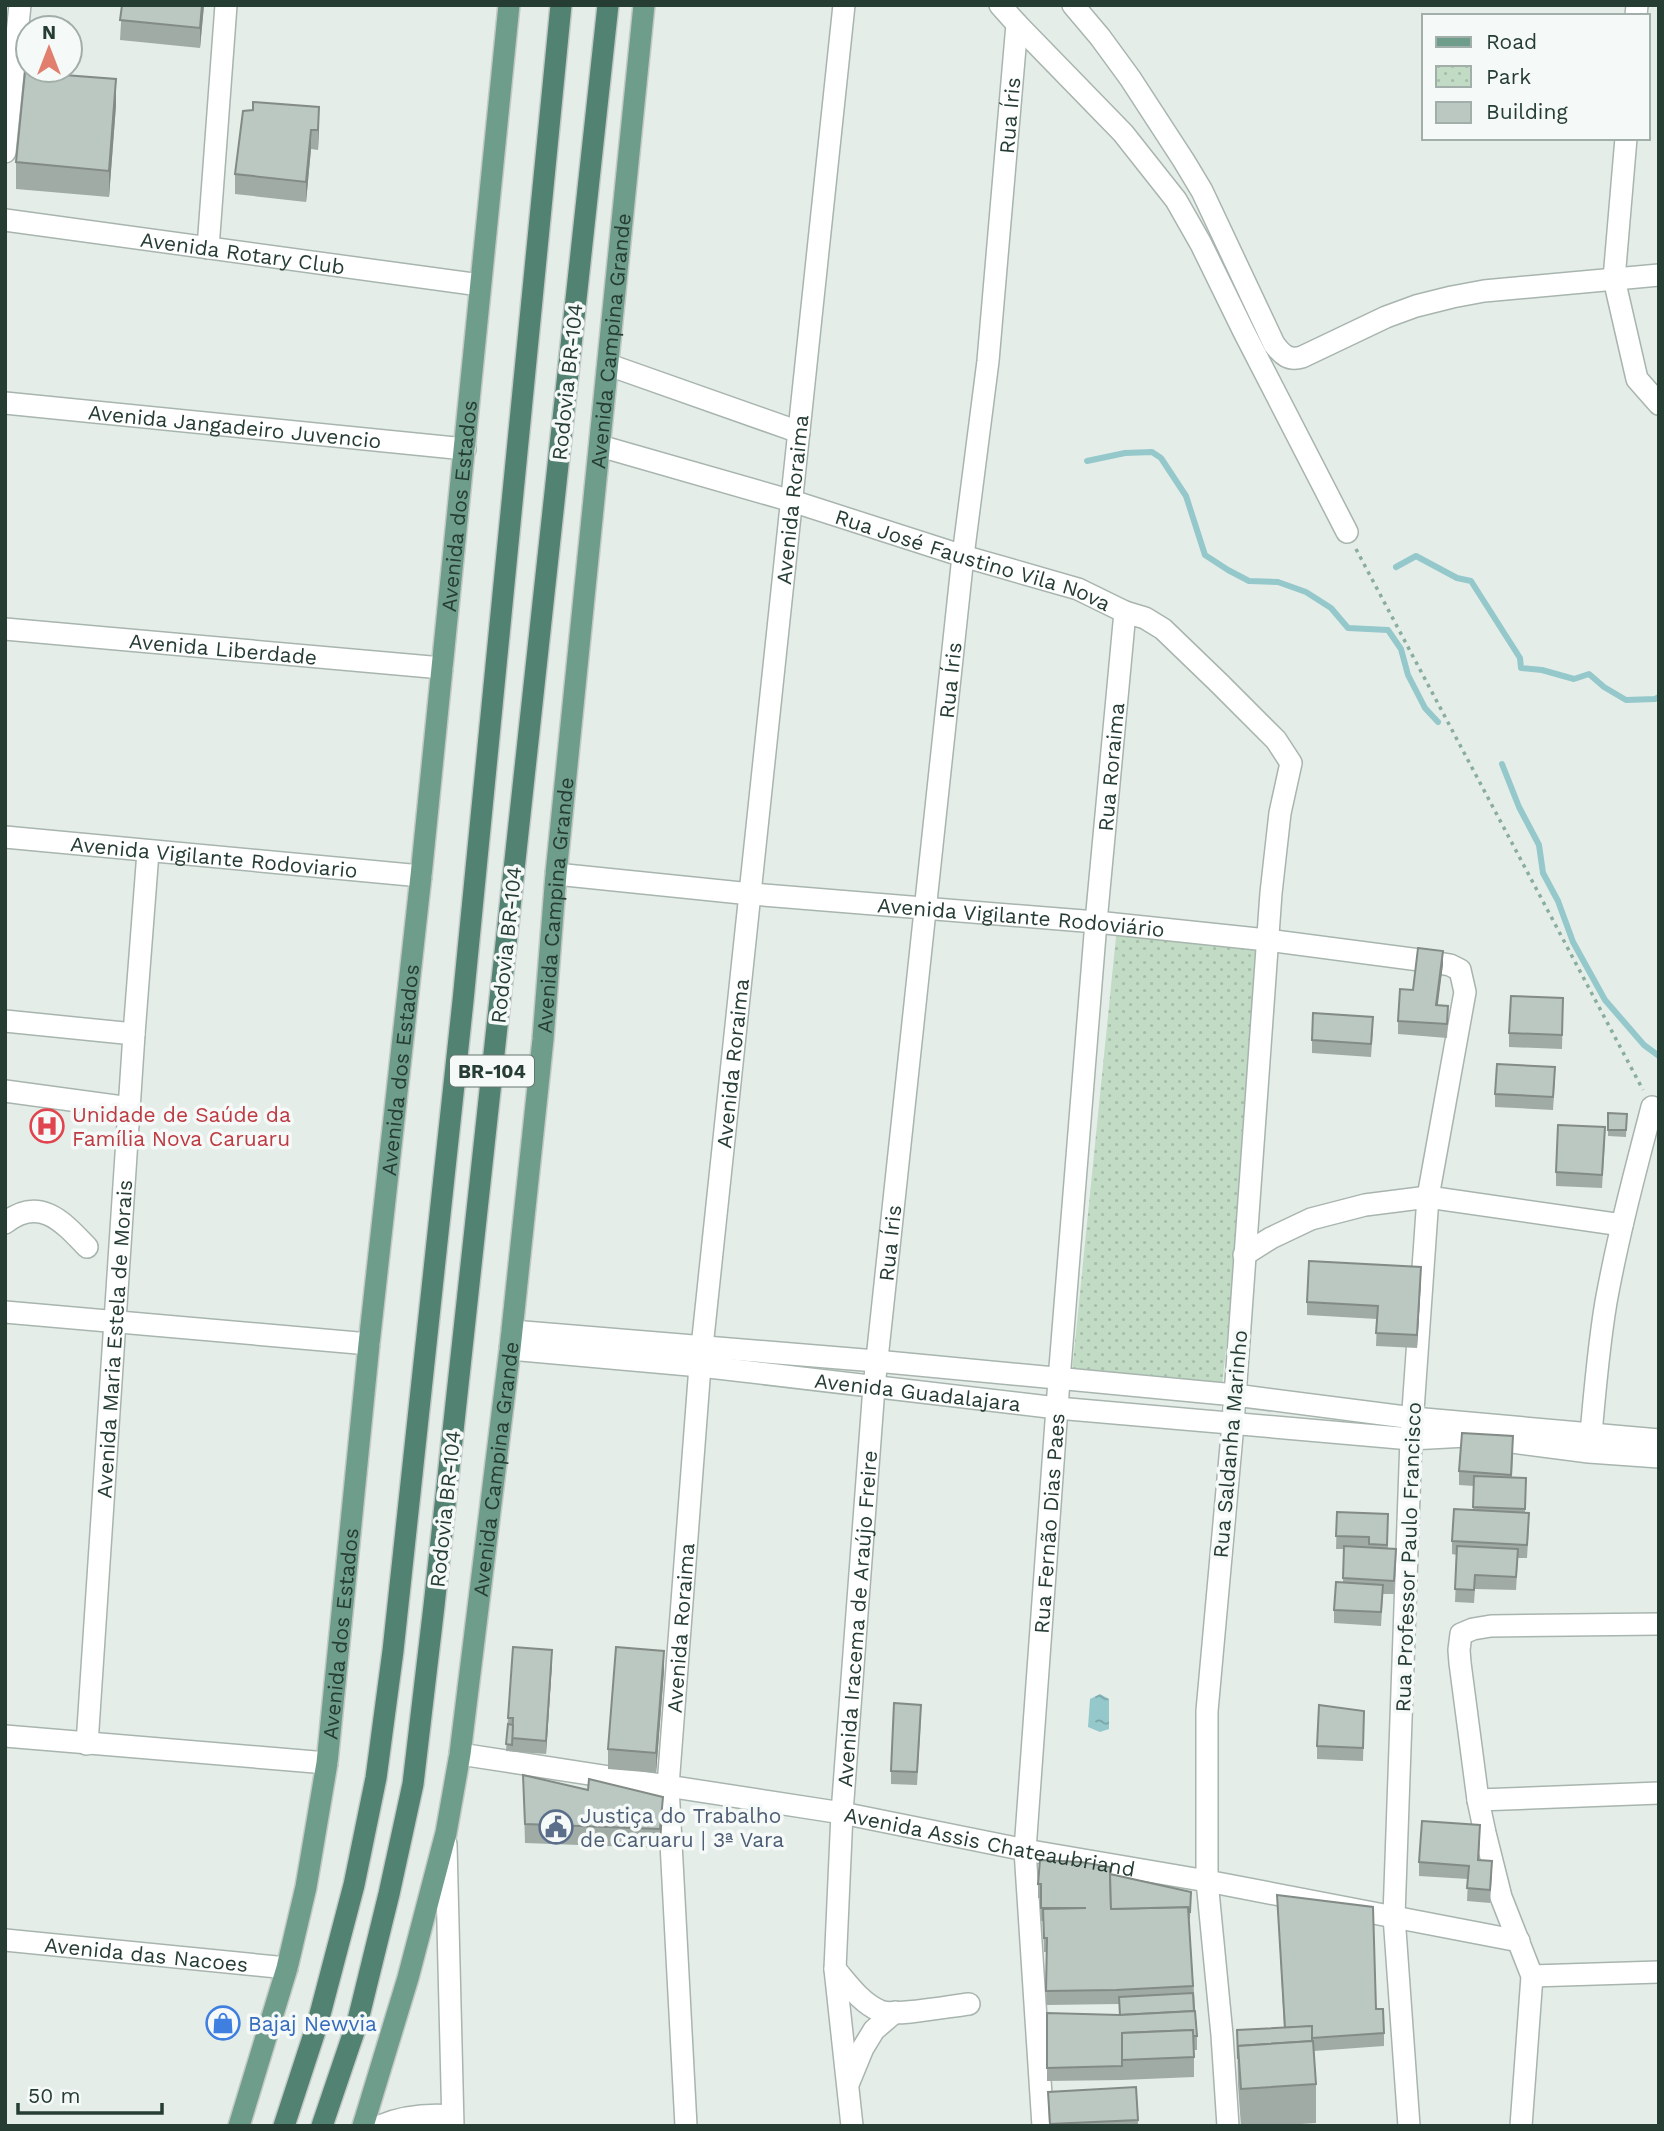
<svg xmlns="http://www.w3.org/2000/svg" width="1664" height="2131" font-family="'Work Sans',sans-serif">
<defs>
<pattern id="park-dots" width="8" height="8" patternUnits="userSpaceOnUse" patternTransform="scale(1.75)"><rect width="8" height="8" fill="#c1dbc5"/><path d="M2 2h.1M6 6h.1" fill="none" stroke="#a6bdaa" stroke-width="1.8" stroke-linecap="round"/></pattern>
<pattern id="water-ripples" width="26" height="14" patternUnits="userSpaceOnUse" patternTransform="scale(1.75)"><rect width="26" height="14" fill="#94c8cb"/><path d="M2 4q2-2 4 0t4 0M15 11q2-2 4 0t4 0" fill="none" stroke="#79a4a6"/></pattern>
</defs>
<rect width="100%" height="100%" fill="#e5ede8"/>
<path fill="url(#park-dots)" d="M1117 927 1271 946 1222 1385 1072 1372Z"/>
<path fill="url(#water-ripples)" d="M1100 1694 1109 1699V1729L1100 1732 1088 1727 1090 1699Z"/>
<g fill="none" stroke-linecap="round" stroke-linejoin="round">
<g stroke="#94c8cb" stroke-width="6">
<path d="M1087 461 1125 453 1152 452 1161 458 1186 496 1205 555 1228 570 1249 581 1278 582 1306 592 1331 608 1348 628 1388 630 1401 649 1408 675 1425 708 1438 722"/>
<path d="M1396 567 1416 556 1457 578 1471 581 1520 658 1521 668 1542 670 1574 679 1589 674 1604 687 1626 700 1655 699 1659 697"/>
<path d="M1502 764 1519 807 1539 845 1543 873 1558 901 1573 942 1605 1000 1644 1045 1659 1056"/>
</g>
<defs>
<g id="minor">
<path d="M1073 5 1100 37 1130 78 1184 161 1202 191 1274 344C1282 355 1289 361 1302 357L1386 317 1416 306 1452 297 1484 291 1659 275"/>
<path d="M1636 16 1637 5"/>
<path d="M1017 24 1123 133 1176 200 1201 244 1244 332 1347 532"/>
<path d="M1626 138 1614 279 1637 379 1659 404"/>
<path d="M5 152 20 5"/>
<path id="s1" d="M5 220 480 285"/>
<path d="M208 248 226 5"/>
<path d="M609 365 799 432"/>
<path id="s2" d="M5 403 465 449"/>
<path id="s3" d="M600 446 792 501 963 556 1078 589 1125 612 1145 618 1163 629 1219 683 1276 740 1291 763 1280 813 1271 893 1233 1424 1207 1711V1881L1222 2035 1228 2126"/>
<path id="s4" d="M5 629 442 668"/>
<path id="s5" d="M5 837 421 876"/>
<path id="s6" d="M556 874 751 894 1096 922 1267 940 1427 961 1450 965 1460 970 1465 992 1428 1197 1411 1439 1394 1916 1409 2126"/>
<path d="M5 1021 134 1034"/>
<path d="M5 1091 130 1108"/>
<path d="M5 1223C40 1195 64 1223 87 1247"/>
<path d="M1244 1255 1271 1238 1311 1219 1365 1205 1428 1197 1622 1225"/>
<path d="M5 1312 369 1344"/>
<path d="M512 1331 876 1361 1235 1395 1413 1418 1659 1440"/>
<path id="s7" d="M510 1349 700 1366 1057 1408 1411 1439 1466 1436 1589 1452 1659 1457"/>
<path d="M1590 1446C1594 1398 1598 1350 1606 1302 1618 1236 1635 1172 1652 1107"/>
<path d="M5 1736 327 1763"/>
<path id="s8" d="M87 1744 134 1034 148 852"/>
<path id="s9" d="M460 1754 842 1813 1025 1850 1207 1881 1519 1941"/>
<path d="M1478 1800 1659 1793"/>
<path d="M446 1844 453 2126"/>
<path id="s10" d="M5 1940 287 1968"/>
<path d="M835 1969C848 1984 861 2003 880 2011 896 2017 950 2006 969 2004"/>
<path d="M1532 1976 1659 1972"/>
<path d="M849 2082 863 2048 874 2030 895 2012"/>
<path d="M380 2126C404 2116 427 2114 452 2116"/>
<path id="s11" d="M686 2126 668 1786 700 1366 844 5"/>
<path id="s12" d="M852 2126 835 1969 842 1813 874 1387 963 556 988 361 1017 24 1000 5"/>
<path id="s13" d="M1043 2126 1025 1850 1059 1380 1096 922 1125 612"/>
<path d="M1521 2126 1532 1976 1501 1897 1485 1833 1478 1800 1460 1663 1459 1650 1461 1634 1473 1629 1491 1626 1659 1624"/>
</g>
<g id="primary">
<path id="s14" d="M239 2126 287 1968 306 1887 327 1763 369 1344 421 876 509 5"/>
<path id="s15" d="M363 2126 408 1978 446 1833 460 1754 510 1349 543 1039 556 874 644 5"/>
</g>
<g id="trunk">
<path d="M284 2126 318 2022 354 1885 376 1778 393 1651 463 1001 561 5"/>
<path d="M322 2126 358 2020 389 1894 413 1784 434 1606 608 5"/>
</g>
</defs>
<use href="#minor" stroke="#a8b5ae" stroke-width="24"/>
<use href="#primary" stroke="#c2c9c6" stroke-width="24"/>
<use href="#trunk" stroke="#c2c9c6" stroke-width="24"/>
<path stroke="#89ad9e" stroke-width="3.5" stroke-dasharray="3.5 5" stroke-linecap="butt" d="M1356 549 1643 1090"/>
<use href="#minor" stroke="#fff" stroke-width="21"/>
<use href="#primary" stroke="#6f9d8c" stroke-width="21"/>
<use href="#trunk" stroke="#528272" stroke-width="21"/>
</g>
<g fill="#a1aba6">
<path d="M122 5H204L200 48 120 40Z"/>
<path d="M116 105 109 197 16 189V162Z"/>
<path d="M243 111 319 127 318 150 311 149 306 202 235 194V174Z"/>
<path d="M1443 964 1437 1006 1448 1020 1447 1038 1398 1034V1021L1413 990Z"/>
<path d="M1563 998 1562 1049 1509 1047V1033Z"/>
<path d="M1373 1030 1371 1057 1312 1053V1040Z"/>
<path d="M1555 1080 1553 1110 1495 1107V1094Z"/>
<path d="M1627 1114 1626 1137 1608 1136V1130Z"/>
<path d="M1605 1140 1602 1188 1556 1186V1172Z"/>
<path d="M1421 1280 1417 1348 1376 1346 1377 1319 1307 1315V1302Z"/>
<path d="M1513 1450 1512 1477 1526 1478 1525 1513 1529 1526 1527 1558H1518L1516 1590 1475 1589 1474 1603 1455 1602 1457 1555 1452 1554V1541L1473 1510 1474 1486 1459 1485V1471Z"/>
<path d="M1337 1512 1388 1514V1548L1396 1562 1394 1594H1383L1381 1626 1334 1623V1610L1343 1582 1344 1549H1336Z"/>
<path d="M552 1663 546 1754 506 1751 508 1718Z"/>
<path d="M664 1671 656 1773 608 1769V1749Z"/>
<path d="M921 1718 917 1785 891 1784V1771Z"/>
<path d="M1364 1725 1363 1761 1317 1759V1746Z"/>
<path d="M523 1775 663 1816 660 1848 525 1843Z"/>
<path d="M1480 1839 1479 1860 1492 1874 1490 1903 1467 1901 1468 1879 1419 1876V1862Z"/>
<path d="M1110 1874 1191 1892 1190 1919H1189L1197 2036V2050H1194V2077L1122 2080 1047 2081V2013L1119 2015V2004L1046 2005 1047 1952H1044L1043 1921H1041V1898H1038V1884Z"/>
<path d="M1277 1895 1376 2009 1384 2033V2046L1314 2051 1316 2084V2123L1272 2126H1241L1238 2085 1237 2030 1284 2028Z"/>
<path d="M1048 2092 1138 2120V2126H1049Z"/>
</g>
<g fill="#838b87">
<path d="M202 5H204L200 48V28Z"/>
<path d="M116 79V105L109 197V171Z"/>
<path d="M319 107V127L318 150V130Z"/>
<path d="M311 130V149L306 202V182Z"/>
<path d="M1443 951V964L1436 1019V1005Z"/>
<path d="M1421 1267V1280L1417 1348V1335Z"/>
<path d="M552 1650V1663L546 1754V1741Z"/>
<path d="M664 1651V1671L656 1773V1753Z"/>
<path d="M663 1797V1816L660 1848V1829Z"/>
</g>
<g fill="#bbc7c1" stroke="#838b87" stroke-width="2">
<path d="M122 5H202L200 28 120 20Z"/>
<path d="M25 72 116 79 109 171 16 162Z"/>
<path d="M253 102 319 107 318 130H311L306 182 235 174 243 111 253 110Z"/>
<path d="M1418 948 1443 951 1436 1005 1448 1006 1447 1024 1398 1021 1400 989 1413 990Z"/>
<path d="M1511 996 1563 998 1562 1035 1509 1033Z"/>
<path d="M1313 1013 1373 1017 1371 1044 1312 1040Z"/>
<path d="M1497 1064 1555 1067 1553 1097 1495 1094Z"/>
<path d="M1608 1113 1627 1114 1626 1130H1608Z"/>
<path d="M1558 1125 1605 1127 1602 1175 1556 1172Z"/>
<path d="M1309 1261 1421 1267 1417 1335 1376 1333 1378 1306 1307 1302Z"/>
<path d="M1462 1433 1513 1436 1511 1475 1459 1471Z"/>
<path d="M1474 1476 1526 1478 1525 1509 1473 1507Z"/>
<path d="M1454 1509 1529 1513 1527 1545 1452 1541Z"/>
<path d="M1337 1512 1388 1514 1387 1545 1369 1544V1537L1336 1536Z"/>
<path d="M1344 1546 1396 1549 1394 1581 1343 1578Z"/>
<path d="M1457 1546 1518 1549 1516 1577 1475 1575 1474 1590 1455 1589Z"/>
<path d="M1336 1582 1383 1585 1381 1612 1334 1610Z"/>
<path d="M513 1647 552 1650 546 1741 512 1738 513 1718H508Z"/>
<path d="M616 1647 664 1651 656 1753 608 1749Z"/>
<path d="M894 1703 921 1705 917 1772 891 1771Z"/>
<path d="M1319 1705 1364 1711 1363 1748 1317 1746Z"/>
<path d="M508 1724 513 1725 512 1745 506 1744Z"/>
<path d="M523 1775 588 1790 589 1779 663 1797 660 1829 525 1824Z"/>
<path d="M1422 1821 1480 1825 1478 1860 1492 1861 1490 1890 1467 1888 1469 1866 1419 1862Z"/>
<path d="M1040 1860 1081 1862 1110 1867 1111 1909 1188 1907 1193 1986 1116 1990 1046 1991 1047 1938H1044L1043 1909 1086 1908H1041V1884H1038Z"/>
<path d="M1110 1874 1191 1892 1190 1912H1189L1188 1907 1111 1909Z"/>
<path d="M1277 1895 1373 1907 1376 2009H1383L1384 2033 1312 2038V2026L1285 2028Z"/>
<path d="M1193 1993 1194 2011 1120 2015 1119 1997Z"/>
<path d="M1195 2011 1197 2036H1193V2030L1122 2033V2066L1047 2068V2013L1120 2015Z"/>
<path d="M1312 2026V2041L1238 2046V2059L1237 2030Z"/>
<path d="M1193 2030 1194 2057 1122 2060V2033Z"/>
<path d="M1313 2041 1316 2084 1241 2089 1238 2046Z"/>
<path d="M1136 2087 1138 2120 1050 2124 1048 2092Z"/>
</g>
<defs>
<symbol id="hospital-ring" viewBox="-11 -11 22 22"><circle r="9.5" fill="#f5f9f7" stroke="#e0444e" stroke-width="1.5"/><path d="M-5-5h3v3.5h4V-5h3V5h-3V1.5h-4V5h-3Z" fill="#e0444e"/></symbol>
<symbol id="civic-ring" viewBox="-11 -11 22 22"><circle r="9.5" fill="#f5f9f7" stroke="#5c6f8a" stroke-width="1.5"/><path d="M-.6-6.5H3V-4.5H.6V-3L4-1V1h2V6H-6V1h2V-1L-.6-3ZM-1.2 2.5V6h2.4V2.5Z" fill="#5c6f8a"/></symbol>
<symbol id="shop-ring" viewBox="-11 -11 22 22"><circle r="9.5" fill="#f5f9f7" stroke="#3f7fe0" stroke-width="1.5"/><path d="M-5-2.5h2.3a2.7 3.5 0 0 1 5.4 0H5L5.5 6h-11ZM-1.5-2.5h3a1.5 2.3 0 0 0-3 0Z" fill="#3f7fe0"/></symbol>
</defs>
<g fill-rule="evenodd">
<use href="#hospital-ring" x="28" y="1107" width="38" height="38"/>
<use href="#civic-ring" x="537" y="1808" width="38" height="38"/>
<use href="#shop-ring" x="204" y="2004" width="38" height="38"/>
</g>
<g text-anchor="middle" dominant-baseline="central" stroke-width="7" stroke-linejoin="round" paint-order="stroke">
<rect fill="#f5f9f7" stroke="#64756e" stroke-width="2" x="450" y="1055.5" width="84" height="31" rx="5"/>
<g font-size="19" font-weight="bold" fill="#263d34">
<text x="492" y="1071">BR-104</text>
</g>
<g font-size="21" fill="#263d34" stroke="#f5f9f7">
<text stroke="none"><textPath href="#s12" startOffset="2020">Rua Íris</textPath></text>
<text stroke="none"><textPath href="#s1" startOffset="240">Avenida Rotary Club</textPath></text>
<text stroke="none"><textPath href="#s15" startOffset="1806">Avenida Campina Grande</textPath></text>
<text transform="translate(567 382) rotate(-84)">Rodovia BR-104</text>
<text stroke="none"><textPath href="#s2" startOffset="231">Avenida Jangadeiro Juvencio</textPath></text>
<text stroke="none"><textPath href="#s11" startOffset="1633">Avenida Roraima</textPath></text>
<text stroke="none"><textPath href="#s14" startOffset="1638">Avenida dos Estados</textPath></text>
<text stroke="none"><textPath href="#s3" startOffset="390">Rua José Faustino Vila Nova</textPath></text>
<text stroke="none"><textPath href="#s4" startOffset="219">Avenida Liberdade</textPath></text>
<text stroke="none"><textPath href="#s12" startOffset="1452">Rua Íris</textPath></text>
<text stroke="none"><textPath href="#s13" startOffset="1363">Rua Roraima</textPath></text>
<text stroke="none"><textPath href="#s5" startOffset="210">Avenida Vigilante Rodoviario</textPath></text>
<text stroke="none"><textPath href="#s15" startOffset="1239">Avenida Campina Grande</textPath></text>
<text stroke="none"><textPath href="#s6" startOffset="467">Avenida Vigilante Rodoviário</textPath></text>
<text transform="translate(506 945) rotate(-84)">Rodovia BR-104</text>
<text stroke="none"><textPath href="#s11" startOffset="1066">Avenida Roraima</textPath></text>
<text stroke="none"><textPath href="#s14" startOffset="1071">Avenida dos Estados</textPath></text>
<text stroke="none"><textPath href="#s12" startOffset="886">Rua Íris</textPath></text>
<text stroke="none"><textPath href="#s8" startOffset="406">Avenida Maria Estela de Morais</textPath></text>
<text stroke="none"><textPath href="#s7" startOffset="410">Avenida Guadalajara</textPath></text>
<text transform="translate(1230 1444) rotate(-85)">Rua Saldanha Marinho</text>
<text stroke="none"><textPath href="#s15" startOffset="672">Avenida Campina Grande</textPath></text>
<text transform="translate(445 1509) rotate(-84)">Rodovia BR-104</text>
<text stroke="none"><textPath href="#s13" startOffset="604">Rua Fernão Dias Paes</textPath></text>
<text transform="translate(1408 1557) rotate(-88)">Rua Professor Paulo Francisco</text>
<text stroke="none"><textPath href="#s12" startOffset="509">Avenida Iracema de Araújo Freire</textPath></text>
<text stroke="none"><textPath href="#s11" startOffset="499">Avenida Roraima</textPath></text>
<text stroke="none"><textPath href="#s14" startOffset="504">Avenida dos Estados</textPath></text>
<text stroke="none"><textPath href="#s9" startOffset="537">Avenida Assis Chateaubriand</textPath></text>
<text stroke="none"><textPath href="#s10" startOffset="142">Avenida das Nacoes</textPath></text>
</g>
<g font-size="21" fill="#be3a42" stroke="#f5f9f7" text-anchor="start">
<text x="72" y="1114">Unidade de Saúde da<tspan x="72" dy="24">Família Nova Caruaru</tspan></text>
</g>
<g font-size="21" fill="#4e5e75" stroke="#f5f9f7" text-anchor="start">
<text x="580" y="1815">Justiça do Trabalho<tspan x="580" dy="24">de Caruaru | 3ª Vara</tspan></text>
</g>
<g font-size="21" fill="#366cbe" stroke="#f5f9f7" text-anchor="start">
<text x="248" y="2023">Bajaj Newvia</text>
</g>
</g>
<rect width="1664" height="2131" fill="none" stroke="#263d34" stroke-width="14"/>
<rect x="1422" y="14" width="228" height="126" fill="#f5f9f7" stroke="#a2aea9" stroke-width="2"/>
<rect x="1436" y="37" width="35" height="10" fill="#6f9d8c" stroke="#a2aea9" stroke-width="2"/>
<text x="1486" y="49" font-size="21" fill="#263d34">Road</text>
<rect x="1436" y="66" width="35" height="21" fill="url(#park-dots)" stroke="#a2aea9" stroke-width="2"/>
<text x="1486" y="84" font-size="21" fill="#263d34">Park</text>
<rect x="1436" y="102" width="35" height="21" fill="#bbc7c1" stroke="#a2aea9" stroke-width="2"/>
<text x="1486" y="119" font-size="21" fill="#263d34">Building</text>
<g transform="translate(49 49)"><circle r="33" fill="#f5f9f7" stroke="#a2aea9" stroke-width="2"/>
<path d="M0-5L12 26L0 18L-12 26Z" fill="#e27e6d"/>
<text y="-10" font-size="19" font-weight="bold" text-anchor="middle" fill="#263d34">N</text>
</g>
<path d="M18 2103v10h144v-10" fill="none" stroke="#263d34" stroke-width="3.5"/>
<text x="28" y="2103" font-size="21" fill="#263d34" stroke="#f5f9f7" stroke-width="5" paint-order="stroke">50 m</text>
</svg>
